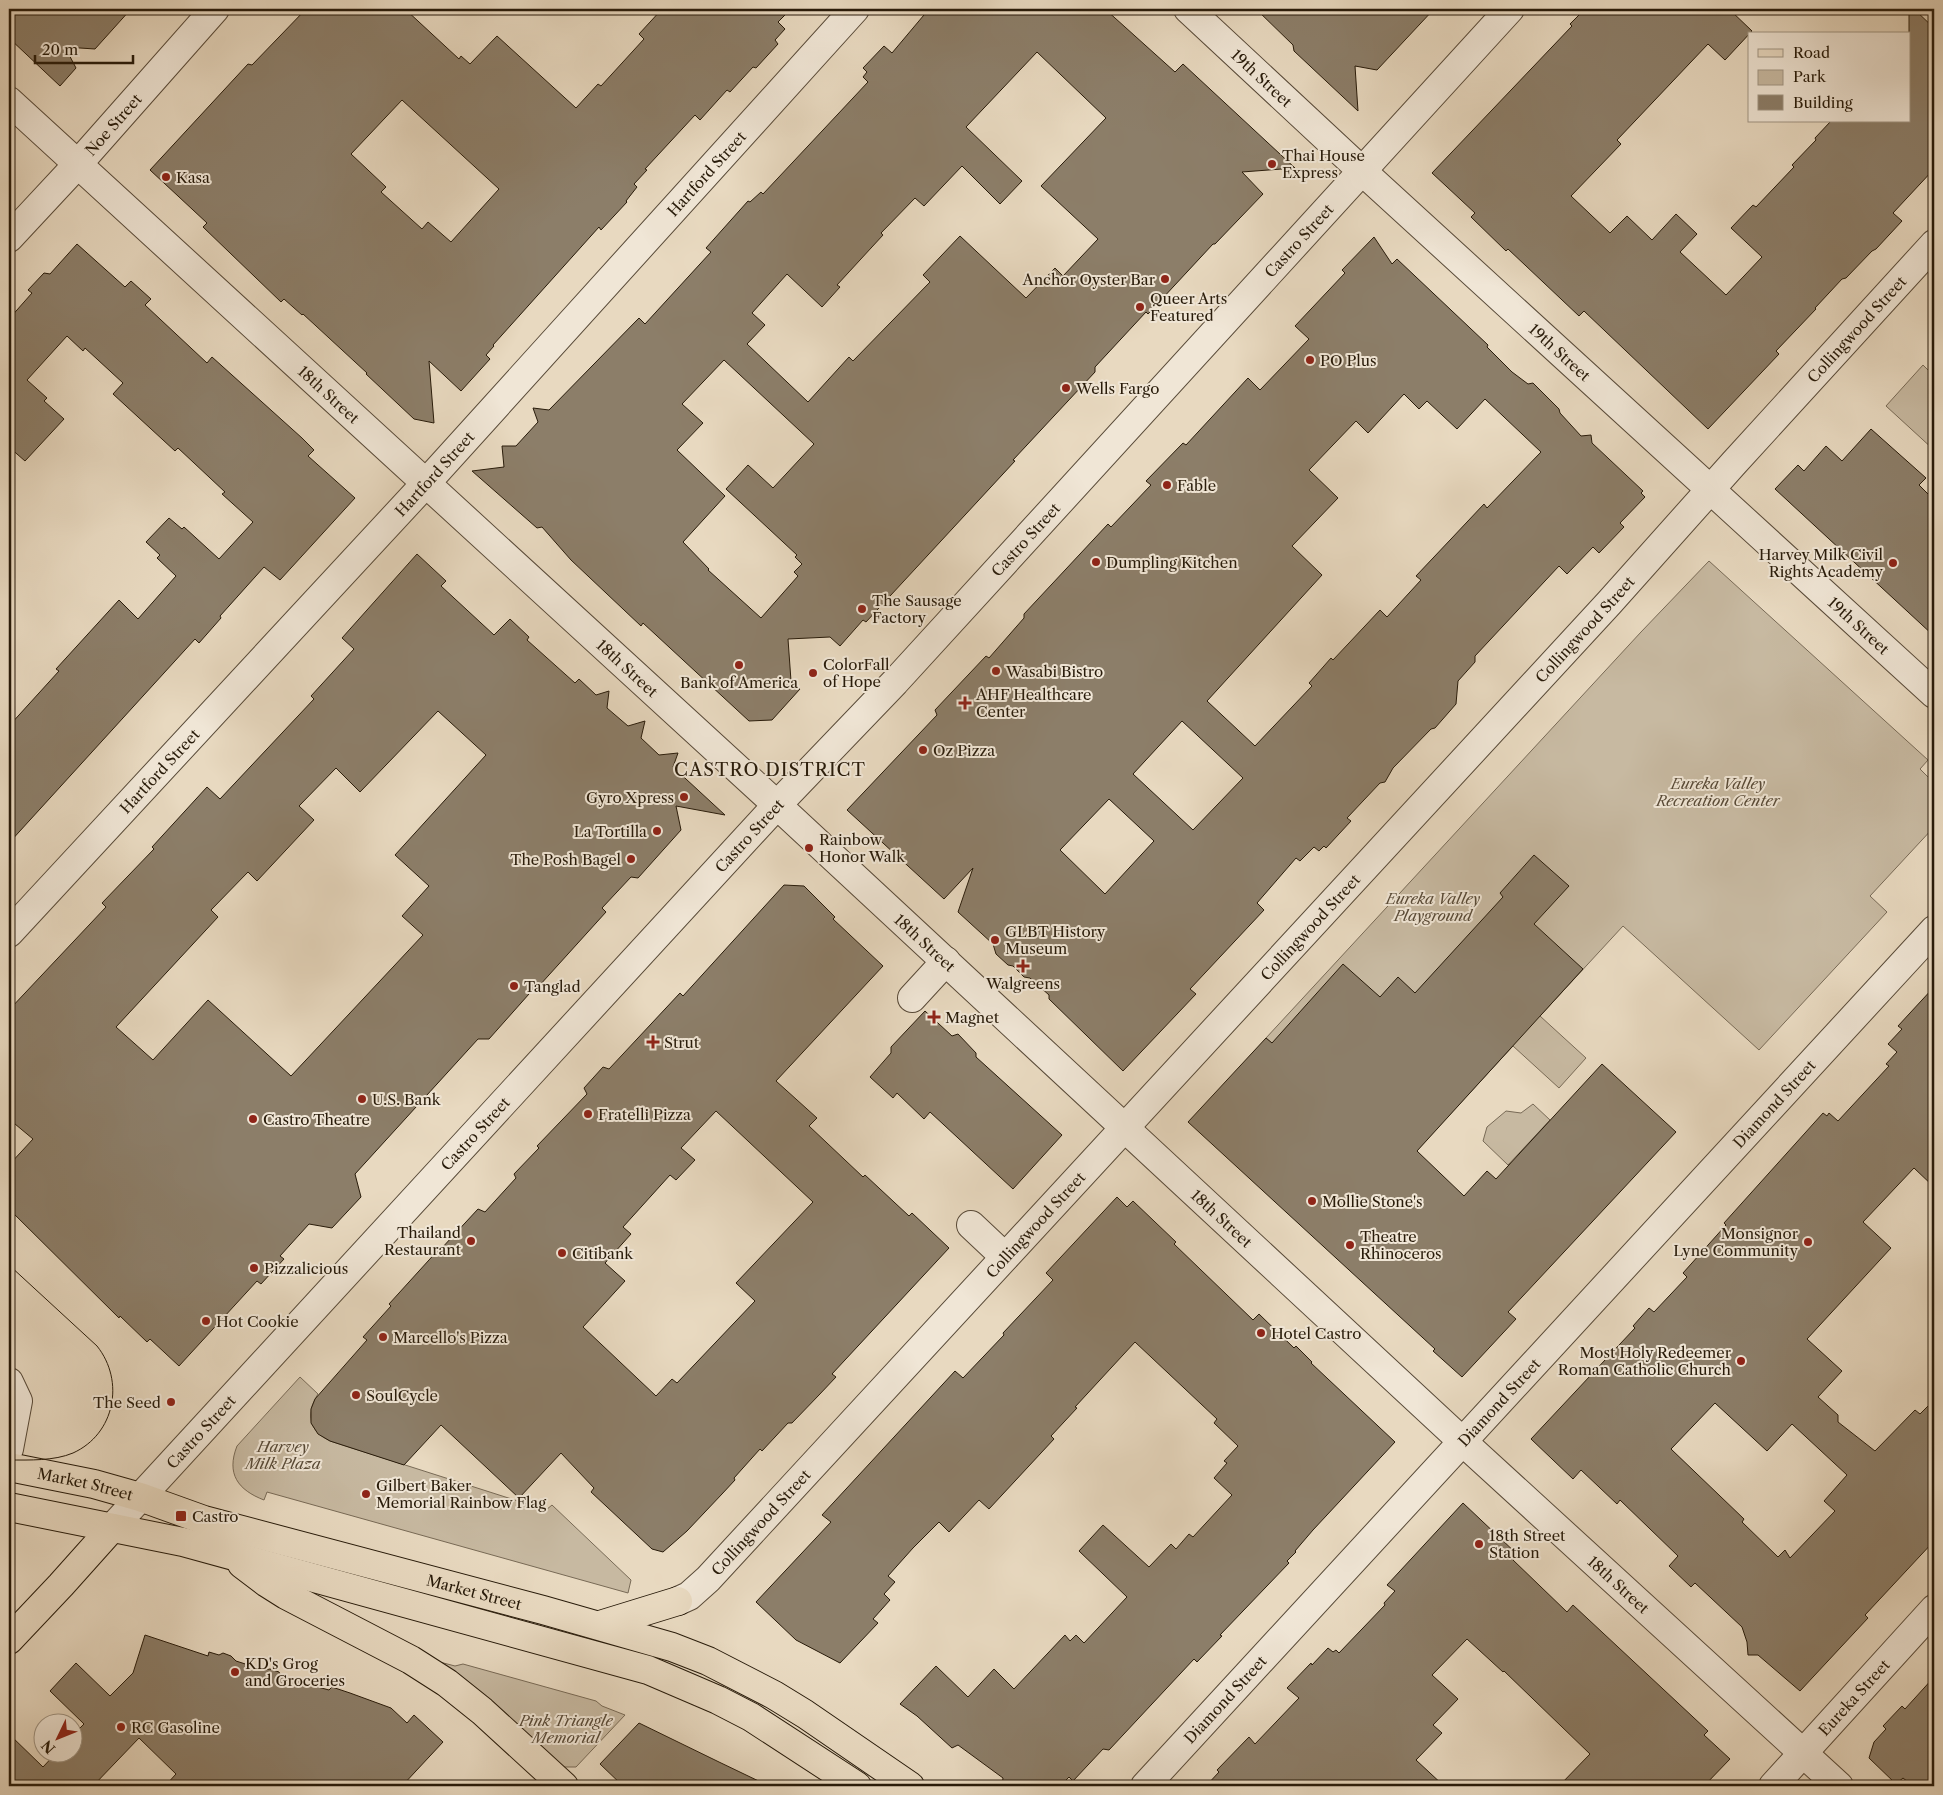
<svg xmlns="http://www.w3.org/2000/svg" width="1943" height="1795" font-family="'Libre Caslon Text',serif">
<rect width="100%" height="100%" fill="#e8d9c0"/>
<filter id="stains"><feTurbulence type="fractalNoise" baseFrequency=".004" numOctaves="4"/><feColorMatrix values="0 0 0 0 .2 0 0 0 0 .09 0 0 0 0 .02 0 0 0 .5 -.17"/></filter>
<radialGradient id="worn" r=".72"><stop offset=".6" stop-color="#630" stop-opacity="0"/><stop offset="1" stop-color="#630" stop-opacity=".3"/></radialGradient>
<g fill="#c7b9a1" stroke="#786a56">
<path d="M1923 365 1934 376V450L1886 406Z"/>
<path d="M1709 561 1928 760 1920 769 1934 783V827L1870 896 1887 912 1759 1050 1623 926 1540 1016 1586 1058 1559 1088 1513 1046 1404 1164 1266 1038 1641 632Z"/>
<path d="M1533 1104 1550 1120 1508 1165 1483 1141 1487 1127 1506 1111 1521 1113Z"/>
<path d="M300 1377 318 1394C305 1414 309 1431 330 1441L546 1510 552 1505 631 1580 628 1593 267 1492 264 1500C238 1490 226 1474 237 1446Z"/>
<path d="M432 1660 455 1666 463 1664 596 1701 602 1706 625 1715 576 1767H561Z"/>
</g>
<g fill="#8c7e69" stroke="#281b0a" fill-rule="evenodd">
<path d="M9 9H131L95 49 65 47 76 68 60 86 9 38Z"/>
<path d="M306 9H405L459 59 461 56 470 64 497 36 576 108 598 84 601 86 644 39 639 34 662 9H791L778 22 785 29 775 40 778 44 756 68 753 67 730 92 727 90 700 120 695 115 645 169 647 170 634 184 637 187 626 201 627 202 601 230 599 227 493 345 494 346 486 355 490 359 461 391 429 361 434 423 414 419 366 374 367 373 303 314 302 315 284 299 281 302 203 227 207 223 150 170 248 64 252 65ZM402 100 499 189 451 242 428 222 422 229 381 192 386 187 351 154Z"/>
<path d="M929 9H1105L1175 72 1183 64 1295 168 1242 172 1263 194 1215 244H1213L1148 314 1146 312 1095 367V372L1013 460 1015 461 866 622 863 620 840 646 830 637 788 639 791 681 800 689 772 720 749 721 643 623 641 626 571 560 542 527 537 528 472 471 504 467 502 446H516L538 422 533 408 549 410 639 318 645 324 711 252 706 248 748 201 750 202 761 192 763 194 868 82 863 77 867 72 863 68 884 46 892 53ZM1037 52 1106 118 1041 186 1098 239 1063 276 1055 268 1026 298 960 236 923 275 930 282 853 361 849 357 808 402 747 344 765 325 752 313 787 274 822 307 840 287 837 285 883 235 881 233 915 198 924 206 962 166 1000 204 1022 181 966 127ZM724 360 814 444 773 488 748 465 726 489 797 555 795 557 802 564 794 572 798 576 761 618 708 570 709 569 683 542 725 496 677 450 703 423 682 404Z"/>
<path d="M1256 9H1434L1377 70 1355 66 1358 111 1294 51 1293 45Z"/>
<path d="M1585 9H1729L1752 31 1725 60 1708 44 1617 140 1621 144 1571 196 1610 233 1627 216 1652 240 1676 214 1697 234 1680 252 1726 295 1762 257 1731 228 1753 205 1756 207 1794 167 1792 165 1816 140 1815 138 1831 121H1909V9H1914L1934 28V169L1893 213 1902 221 1876 249 1872 251 1846 278 1842 279 1815 308 1816 309 1776 351 1779 354 1708 429 1584 311 1579 316 1508 249 1506 251 1471 217 1475 213 1432 173 1572 26 1570 24Z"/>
<path d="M1374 237 1392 264 1397 259 1488 345 1487 347 1512 372 1528 384 1533 383 1559 409 1560 413 1581 436 1591 435 1592 443 1643 491 1641 493 1645 497 1620 523 1624 527 1599 553 1593 547 1567 574 1559 566 1475 656V662L1458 681 1456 704 1435 728 1431 729 1393 768 1385 782 1380 783 1347 818 1351 821 1326 848 1324 846 1319 851 1314 847 1300 861 1296 858 1257 903 1264 910 1190 989 1196 994 1123 1071 1049 999V995L1030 978 1024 977 1013 966 1008 965 996 954 993 944 958 912 973 868 944 899 847 810 937 715 935 710 986 656 989 658 1024 618V614L1108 524 1111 527 1151 485 1146 481 1183 443 1186 445 1248 378 1260 390 1309 339 1295 326 1345 273 1342 270ZM1404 394 1419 409 1427 401 1457 429 1485 399 1541 452 1487 508 1484 504 1451 539 1416 576 1421 580 1387 617 1380 610 1333 660 1331 658 1309 683 1312 686 1255 746 1207 701 1322 575 1292 546 1338 498 1309 470 1356 421 1368 433ZM1182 721 1243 778 1193 830 1133 774ZM1109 799 1154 841 1105 894 1060 850Z"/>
<path d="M77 244 125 287 131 281 151 299 145 305 207 363 212 357 302 438 314 450 308 456 355 498 280 580 264 567 220 616 221 618 199 643 195 639 9 843V726L59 671 56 669 119 600 138 619 176 576 157 558 160 555 146 542 169 518 182 529 184 527 219 559 253 522 222 494 225 492 178 448 175 451 113 394 123 383 85 348 83 351 67 336 27 380 47 398 44 401 64 419 25 461 9 447V319L32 293 28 290 44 273 50 274Z"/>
<path d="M1871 429 1926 478 1919 485 1934 500V636L1775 489 1798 465 1804 471 1826 446 1842 461Z"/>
<path d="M417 554 446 581 441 586 494 635 510 619 529 637 527 640 575 683 579 679 596 695 609 691 607 708 628 726 645 721 641 738 659 755 678 753 673 767 725 815 676 806 681 830 638 878 631 877 602 908 606 912 539 986 537 985 489 1039H478L355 1174 361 1197 332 1228 309 1224 280 1256 284 1259 261 1284 257 1281 179 1366 150 1339 147 1342 120 1316 119 1318 9 1209V1165L33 1139 9 1119V1010L106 907 102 903 154 849 152 847 207 787 220 799 314 699 311 696 354 649 342 638ZM438 711 486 755 395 855 429 886 402 916 423 935 291 1076 208 1000 153 1060 116 1027 218 917 211 910 248 872 257 881 314 820 299 806 336 768 360 792Z"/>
<path d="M1534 855 1569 886 1534 924 1583 969 1417 1151 1464 1196 1487 1171 1496 1179 1602 1064 1676 1132 1508 1312 1516 1319 1462 1377 1433 1351 1435 1349 1188 1122 1266 1038 1272 1043 1343 964 1380 997 1398 977 1415 993 1503 897 1500 893Z"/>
<path d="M784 885 804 886 835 917 833 919 883 966 776 1081 817 1118 809 1126 863 1177 865 1175 909 1216 912 1213 949 1248 832 1374 836 1377 819 1395 792 1423H788L762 1451 760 1449 734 1478 735 1480 722 1494 687 1531 663 1552 652 1549 591 1492 594 1488 561 1453 519 1498 441 1425 404 1465 330 1441 318 1434 311 1423V1409L315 1399 367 1340 363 1337 391 1306 389 1304 439 1249 440 1250 478 1209 485 1212 516 1178 514 1174 539 1148 537 1146 587 1094 584 1088 603 1067 609 1069 680 993 683 996ZM716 1111 813 1202 736 1283 755 1301 677 1383 672 1379 656 1396 583 1327 625 1281 605 1263 631 1234 623 1227 670 1175 676 1180 695 1160 681 1148Z"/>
<path d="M1934 987V1187L1914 1168 1863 1222 1891 1248 1807 1339 1842 1371 1818 1397 1838 1415V1422L1875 1451 1915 1410 1920 1414 1934 1400V1541L1865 1615 1868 1618 1800 1691 1758 1655H1748L1747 1642 1742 1627 1695 1583 1691 1587 1669 1566 1678 1556 1620 1500 1617 1504 1581 1470 1573 1479 1531 1439 1635 1328 1633 1326 1649 1308 1654 1312 1687 1277 1683 1273 1726 1225 1724 1223 1823 1113 1827 1116 1829 1113 1838 1121 1889 1066 1886 1064 1897 1052 1888 1044 1902 1029 1898 1026ZM1715 1403 1767 1451 1792 1424 1847 1475 1824 1501 1835 1511 1790 1558 1785 1550 1778 1557 1742 1522 1744 1519 1671 1449Z"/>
<path d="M925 1011 952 1036 958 1034 976 1053V1057L1062 1135 1013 1189 930 1112 924 1119 897 1093 893 1098 870 1077 891 1053V1047Z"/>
<path d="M1117 1197 1127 1207 1133 1201 1176 1242 1174 1244 1253 1320 1259 1314 1294 1348 1296 1346 1312 1362 1311 1363 1395 1442 1313 1530 1295 1551 1296 1552 1287 1561 1289 1563 1220 1635 1222 1636 1197 1662 1194 1659 1109 1750 1103 1749 1073 1781 1069 1777 1060 1786H1002L1003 1778 958 1745 952 1748 917 1716 900 1704 936 1666 968 1697 994 1669 1014 1689 1065 1635 1070 1641 1076 1635 1084 1643 1127 1597 1079 1551 1103 1525 1149 1567 1171 1544 1176 1549 1189 1534 1193 1537 1232 1495 1214 1478 1227 1463 1224 1461 1238 1446 1214 1423 1217 1419 1135 1342 1075 1407 1077 1408 1051 1436 1054 1439 989 1509 979 1500 949 1532 939 1522 913 1548 888 1576 895 1582 884 1594 890 1600 873 1619 878 1623 840 1663 796 1640 756 1602 831 1522 822 1515 955 1371 963 1378 1004 1335 1003 1333 1053 1280 1046 1273Z"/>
<path d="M1463 1503 1518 1555 1513 1560 1567 1612 1573 1605 1708 1731 1704 1735 1730 1759 1704 1786H1559L1590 1754 1504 1671 1503 1672 1467 1639 1432 1675 1458 1699 1433 1725 1442 1733 1416 1760 1444 1786H1206L1219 1772 1217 1770 1249 1737 1255 1744 1299 1698 1287 1688 1311 1663 1312 1665 1328 1648 1333 1652 1336 1650 1339 1653 1385 1605 1384 1603 1395 1591 1387 1585Z"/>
<path d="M145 1635 208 1656 209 1652 219 1655 223 1653 231 1656 236 1661 264 1670 270 1669 279 1672 281 1676 295 1681 329 1690 332 1687 350 1693 391 1708 407 1723 414 1715 443 1742 402 1786H165L176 1774 139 1738 93 1786H9V1734L43 1767 57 1752H72V1736L84 1724 50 1691 76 1663 110 1696 133 1673Z"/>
<path d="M1934 1677V1786H1913L1903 1778 1896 1784 1869 1758 1874 1742 1886 1729 1883 1726 1902 1706 1905 1709Z"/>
<path d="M639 1723 719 1762 769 1786H623L600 1764Z"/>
</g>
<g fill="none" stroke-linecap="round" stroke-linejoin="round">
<defs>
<g id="minor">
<path id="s1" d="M1188 9 1362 171 1934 694"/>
<path id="s2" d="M9 101 777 805 1463 1442 1839 1786"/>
<path id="s3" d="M9 238 77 165 215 9"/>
<path id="s4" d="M9 933 427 482 855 9"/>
<path d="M912 998 946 961"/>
<path d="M971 1225 1005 1257"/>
<path d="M9 1382 18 1401 9 1449"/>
<path id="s5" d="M112 1528 777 805 895 682 1510 9"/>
<path id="s6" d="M678 1601 689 1596 708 1579 1609 603 1734 463 1934 244"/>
<path id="s7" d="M1145 1786 1934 930"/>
<path id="s8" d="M1773 1786 1934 1609"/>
</g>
<g id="major">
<path id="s9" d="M9 1467 94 1484 140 1497 204 1520 543 1610 672 1647 708 1661 774 1695 805 1714 910 1786"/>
<path d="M9 1507 183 1542 648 1670 718 1700 751 1717 857 1786"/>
<path d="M242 1564 267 1583 286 1595 411 1660 447 1683 482 1711 564 1786"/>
<path d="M600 1625 678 1601"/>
<path d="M9 1640 61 1585 112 1528"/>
</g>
</defs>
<use href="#minor" stroke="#584a38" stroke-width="30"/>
<use href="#major" stroke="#281b0a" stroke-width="30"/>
<use href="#minor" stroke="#f0e6d6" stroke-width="28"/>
<use href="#major" stroke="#e8d9c0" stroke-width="28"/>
<path stroke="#281b0a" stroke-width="1" d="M9 1265 97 1346C125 1381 115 1434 73 1453 54 1461 30 1460 9 1460"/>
</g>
<g fill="#8f2418" stroke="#f0e6d6" stroke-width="2">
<circle cx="1272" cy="164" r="5"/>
<circle cx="166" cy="177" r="5"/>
<circle cx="1165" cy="279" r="5"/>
<circle cx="1140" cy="307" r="5"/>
<circle cx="1310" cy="360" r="5"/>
<circle cx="1066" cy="388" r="5"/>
<circle cx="1167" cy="485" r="5"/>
<circle cx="1096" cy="562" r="5"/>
<circle cx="1893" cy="563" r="5"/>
<circle cx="862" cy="609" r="5"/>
<circle cx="739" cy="665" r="5"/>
<circle cx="996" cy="671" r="5"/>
<circle cx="813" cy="673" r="5"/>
<path d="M962.5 695.5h5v5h5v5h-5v5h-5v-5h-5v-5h5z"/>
<circle cx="923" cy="750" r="5"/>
<circle cx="684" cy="797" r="5"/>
<circle cx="657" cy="831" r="5"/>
<circle cx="809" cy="848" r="5"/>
<circle cx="631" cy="859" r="5"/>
<circle cx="995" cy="940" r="5"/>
<path d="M1020.5 958.5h5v5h5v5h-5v5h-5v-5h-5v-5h5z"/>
<circle cx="514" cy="986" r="5"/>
<path d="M931.5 1009.5h5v5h5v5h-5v5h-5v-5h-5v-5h5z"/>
<path d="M650.5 1034.5h5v5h5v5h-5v5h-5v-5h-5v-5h5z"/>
<circle cx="362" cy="1099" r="5"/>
<circle cx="588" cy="1114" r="5"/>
<circle cx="253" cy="1119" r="5"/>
<circle cx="1312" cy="1201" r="5"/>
<circle cx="471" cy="1241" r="5"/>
<circle cx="1808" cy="1242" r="5"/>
<circle cx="1350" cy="1245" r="5"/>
<circle cx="562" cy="1253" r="5"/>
<circle cx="254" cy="1268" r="5"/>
<circle cx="206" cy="1321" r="5"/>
<circle cx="1261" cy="1333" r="5"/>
<circle cx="383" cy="1337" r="5"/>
<circle cx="1741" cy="1361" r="5"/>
<circle cx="356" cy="1395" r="5"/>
<circle cx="171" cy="1402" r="5"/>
<circle cx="366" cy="1494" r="5"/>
<rect x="175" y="1510" width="12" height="12" rx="2.5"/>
<circle cx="1479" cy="1544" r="5"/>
<circle cx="235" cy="1672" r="5"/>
<circle cx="121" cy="1727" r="5"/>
</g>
<g text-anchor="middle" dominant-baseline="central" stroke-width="4" stroke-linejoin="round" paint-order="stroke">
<g font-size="15" fill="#281b0a" stroke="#f0e6d6">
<text stroke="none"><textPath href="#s1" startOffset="101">19th Street</textPath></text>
<text stroke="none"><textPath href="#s3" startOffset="154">Noe Street</textPath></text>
<text stroke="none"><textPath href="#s4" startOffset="1031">Hartford Street</textPath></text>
<text stroke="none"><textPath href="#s5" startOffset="1751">Castro Street</textPath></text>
<text stroke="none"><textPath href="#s6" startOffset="1735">Collingwood Street</textPath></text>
<text stroke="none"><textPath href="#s1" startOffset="506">19th Street</textPath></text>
<text stroke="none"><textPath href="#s2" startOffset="434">18th Street</textPath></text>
<text stroke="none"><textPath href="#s4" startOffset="626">Hartford Street</textPath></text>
<text stroke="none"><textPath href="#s5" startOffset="1346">Castro Street</textPath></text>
<text stroke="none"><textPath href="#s1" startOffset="911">19th Street</textPath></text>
<text stroke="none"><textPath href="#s6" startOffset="1330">Collingwood Street</textPath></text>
<text stroke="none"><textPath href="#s2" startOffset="839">18th Street</textPath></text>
<text stroke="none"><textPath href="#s4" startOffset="221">Hartford Street</textPath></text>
<text stroke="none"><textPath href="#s5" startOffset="941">Castro Street</textPath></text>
<text stroke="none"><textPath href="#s6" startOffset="925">Collingwood Street</textPath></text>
<text stroke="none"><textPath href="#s2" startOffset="1244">18th Street</textPath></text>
<text stroke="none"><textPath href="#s7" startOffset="928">Diamond Street</textPath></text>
<text stroke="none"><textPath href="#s5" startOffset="536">Castro Street</textPath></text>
<text stroke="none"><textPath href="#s2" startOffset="1649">18th Street</textPath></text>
<text stroke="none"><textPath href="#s6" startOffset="520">Collingwood Street</textPath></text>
<text stroke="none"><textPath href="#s7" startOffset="522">Diamond Street</textPath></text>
<text stroke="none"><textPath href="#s5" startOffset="131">Castro Street</textPath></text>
<text stroke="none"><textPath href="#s9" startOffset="78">Market Street</textPath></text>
<text stroke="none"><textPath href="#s6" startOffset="115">Collingwood Street</textPath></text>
<text stroke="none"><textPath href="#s2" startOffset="2189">18th Street</textPath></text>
<text stroke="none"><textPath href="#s9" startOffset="482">Market Street</textPath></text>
<text stroke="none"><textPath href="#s8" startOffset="120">Eureka Street</textPath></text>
<text stroke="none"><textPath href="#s7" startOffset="118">Diamond Street</textPath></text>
</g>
<g font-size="15" fill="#281b0a" stroke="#f0e6d6" text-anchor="start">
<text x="1282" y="155">Thai House<tspan x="1282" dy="17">Express</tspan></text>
<text x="176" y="177">Kasa</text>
<text x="1155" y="279" text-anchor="end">Anchor Oyster Bar</text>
<text x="1150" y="298">Queer Arts<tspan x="1150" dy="17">Featured</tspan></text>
<text x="1320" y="360">PO Plus</text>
<text x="1076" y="388">Wells Fargo</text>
<text x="1177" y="485">Fable</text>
<text x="1883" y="554" text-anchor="end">Harvey Milk Civil<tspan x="1883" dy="17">Rights Academy</tspan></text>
<text x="1106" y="562">Dumpling Kitchen</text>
<text x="872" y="600">The Sausage<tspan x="872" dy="17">Factory</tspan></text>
<text x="823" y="664">ColorFall<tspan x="823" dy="17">of Hope</tspan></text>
<text x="1006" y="671">Wasabi Bistro</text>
<text x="739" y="682" text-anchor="middle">Bank of America</text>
<text x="976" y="694">AHF Healthcare<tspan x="976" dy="17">Center</tspan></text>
<text x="933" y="750">Oz Pizza</text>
<text x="674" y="797" text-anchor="end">Gyro Xpress</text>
<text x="647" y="831" text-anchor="end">La Tortilla</text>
<text x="819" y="839">Rainbow<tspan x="819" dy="17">Honor Walk</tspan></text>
<text x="621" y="859" text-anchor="end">The Posh Bagel</text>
<text x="1005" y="931">GLBT History<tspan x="1005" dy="17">Museum</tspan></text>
<text x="1023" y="983" text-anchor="middle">Walgreens</text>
<text x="524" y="986">Tanglad</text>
<text x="945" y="1017">Magnet</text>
<text x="664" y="1042">Strut</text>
<text x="372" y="1099">U.S. Bank</text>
<text x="598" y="1114">Fratelli Pizza</text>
<text x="263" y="1119">Castro Theatre</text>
<text x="1322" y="1201">Mollie Stone's</text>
<text x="461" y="1232" text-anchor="end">Thailand<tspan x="461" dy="17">Restaurant</tspan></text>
<text x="1798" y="1233" text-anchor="end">Monsignor<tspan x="1798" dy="17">Lyne Community</tspan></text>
<text x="1360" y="1236">Theatre<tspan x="1360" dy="17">Rhinoceros</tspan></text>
<text x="572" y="1253">Citibank</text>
<text x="264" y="1268">Pizzalicious</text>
<text x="216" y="1321">Hot Cookie</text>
<text x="1271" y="1333">Hotel Castro</text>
<text x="393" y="1337">Marcello's Pizza</text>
<text x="1731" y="1352" text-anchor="end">Most Holy Redeemer<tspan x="1731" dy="17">Roman Catholic Church</tspan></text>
<text x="366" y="1395">SoulCycle</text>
<text x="161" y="1402" text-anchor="end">The Seed</text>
<text x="376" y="1485">Gilbert Baker<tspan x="376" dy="17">Memorial Rainbow Flag</tspan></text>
<text x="192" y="1516">Castro</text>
<text x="1489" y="1535">18th Street<tspan x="1489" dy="17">Station</tspan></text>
<text x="245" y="1663">KD's Grog<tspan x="245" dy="17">and Groceries</tspan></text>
<text x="131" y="1727">RC Gasoline</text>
</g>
<g font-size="15" font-style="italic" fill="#584a37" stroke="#f0e6d6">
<text x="1718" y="783">Eureka Valley<tspan x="1718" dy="17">Recreation Center</tspan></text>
<text x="1433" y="898">Eureka Valley<tspan x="1433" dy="17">Playground</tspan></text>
<text x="283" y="1446">Harvey<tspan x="283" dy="17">Milk Plaza</tspan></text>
<text x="566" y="1720">Pink Triangle<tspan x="566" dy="17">Memorial</tspan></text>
</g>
<g font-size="18" letter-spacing="1" fill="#281b0a" stroke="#f0e6d6">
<text x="770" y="770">CASTRO DISTRICT</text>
</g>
</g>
<rect width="1943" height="1795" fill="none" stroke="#e8d9c0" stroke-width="30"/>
<rect x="10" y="10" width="1923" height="1775" fill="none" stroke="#281b0a" stroke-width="2.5"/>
<rect x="15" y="15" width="1913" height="1765" fill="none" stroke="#281b0a"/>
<rect x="1748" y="32" width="162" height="90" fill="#f0e6d6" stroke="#a09584"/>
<rect x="1758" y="49" width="25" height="8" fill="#e8d9c0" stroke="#a09584"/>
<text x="1793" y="58" font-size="15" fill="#281b0a">Road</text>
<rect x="1758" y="70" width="25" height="15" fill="#c7b9a1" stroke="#a09584"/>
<text x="1793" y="82" font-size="15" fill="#281b0a">Park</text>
<rect x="1758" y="95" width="25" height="15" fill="#8c7e69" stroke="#a09584"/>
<text x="1793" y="108" font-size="15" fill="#281b0a">Building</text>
<g transform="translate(58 1738) rotate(227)"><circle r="24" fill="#f0e6d6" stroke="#a09584"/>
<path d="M0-4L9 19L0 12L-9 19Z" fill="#8f2418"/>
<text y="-8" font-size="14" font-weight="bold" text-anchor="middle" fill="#281b0a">N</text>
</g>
<path d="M35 55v8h98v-8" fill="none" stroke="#281b0a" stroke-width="2.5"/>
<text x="42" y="55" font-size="15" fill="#281b0a" stroke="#f0e6d6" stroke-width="4" paint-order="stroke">20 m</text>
<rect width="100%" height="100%" filter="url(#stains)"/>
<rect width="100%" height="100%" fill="url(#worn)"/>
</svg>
